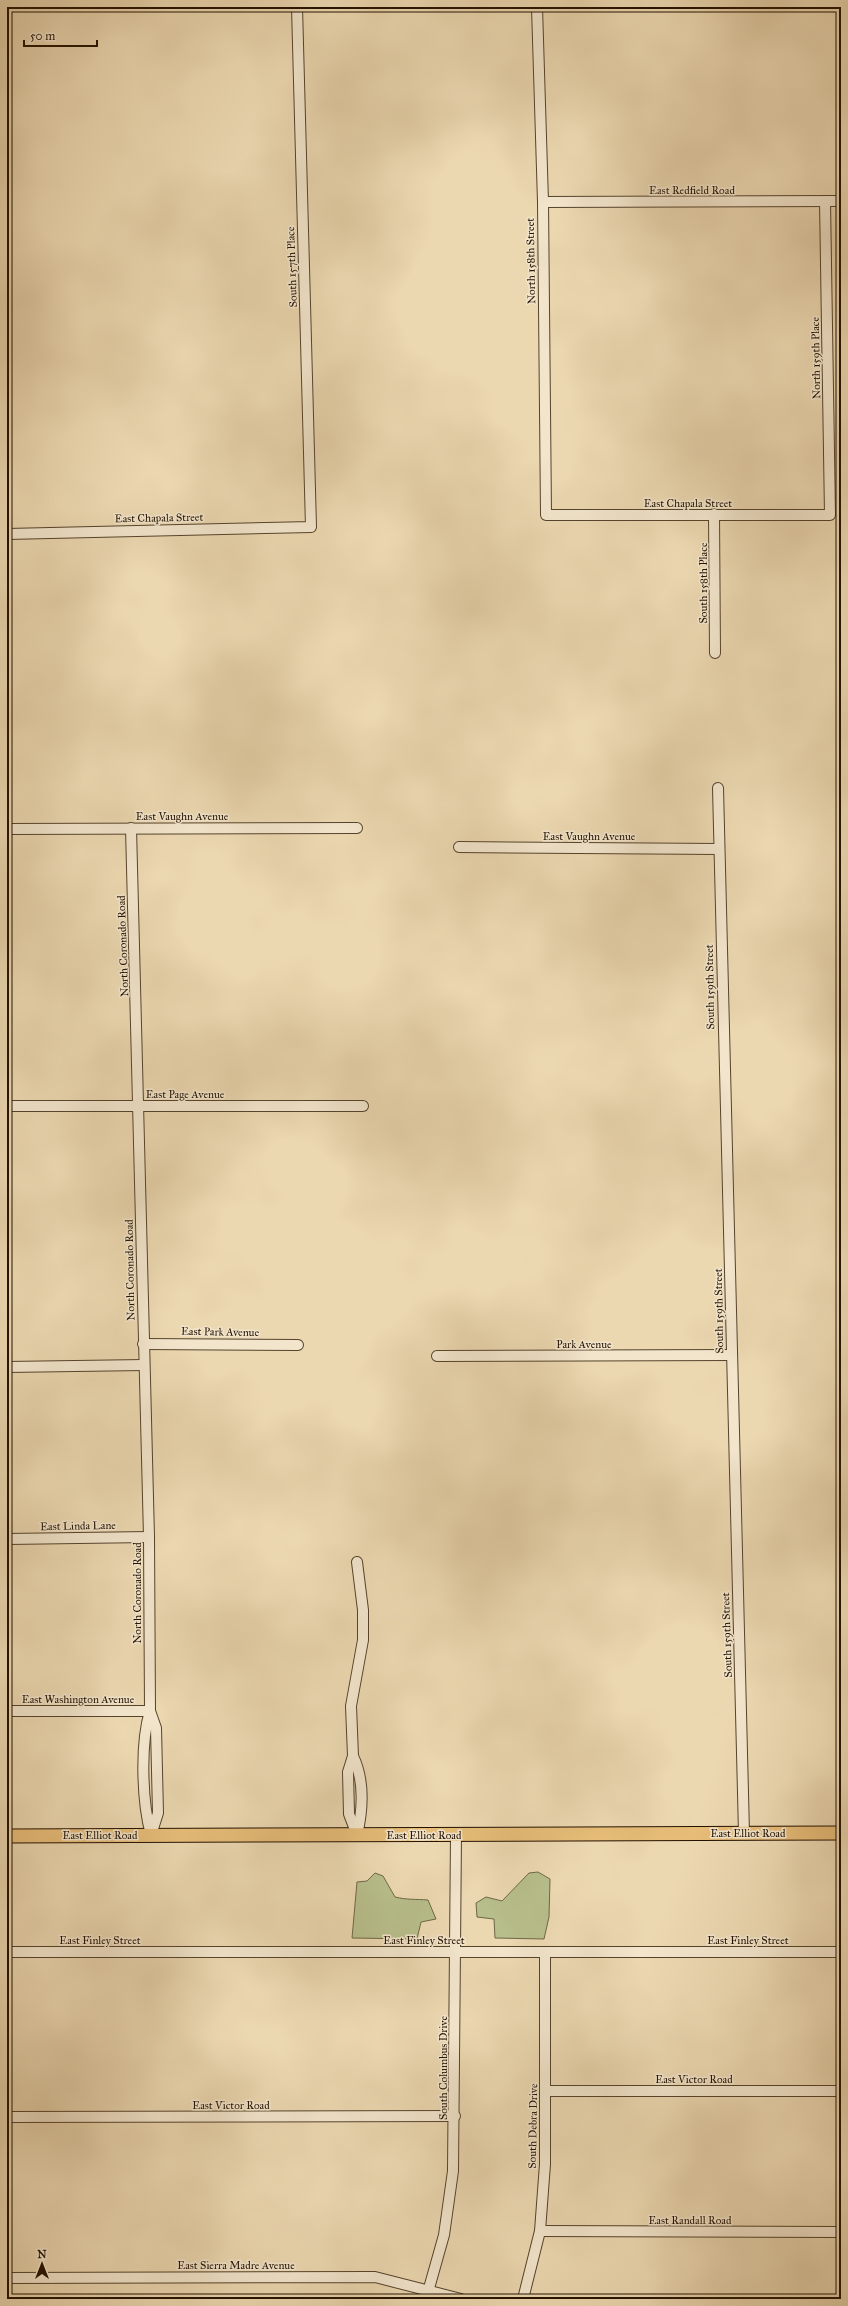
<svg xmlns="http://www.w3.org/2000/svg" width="848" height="2306" font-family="'IM FELL Great Primer',serif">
<rect width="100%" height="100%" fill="#ebd7b0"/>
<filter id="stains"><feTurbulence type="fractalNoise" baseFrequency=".005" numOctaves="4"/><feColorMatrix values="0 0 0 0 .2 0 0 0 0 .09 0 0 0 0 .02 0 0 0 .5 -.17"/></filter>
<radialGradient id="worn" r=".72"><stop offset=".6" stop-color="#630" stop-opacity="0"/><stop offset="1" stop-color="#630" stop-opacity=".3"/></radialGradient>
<g fill="#b7be8b" stroke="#6d6846">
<path d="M538 1872 550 1879 549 1917 544 1939 495 1938 494 1919 477 1917 476 1903 486 1897 502 1901 529 1873Z"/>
<path d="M375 1873 383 1876 395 1897C407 1900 416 1899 428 1900L436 1919 421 1922 417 1939 352 1938 357 1882 367 1881Z"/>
</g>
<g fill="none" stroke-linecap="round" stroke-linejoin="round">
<defs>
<g id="minor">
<path d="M537 7 543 202 546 515H830L825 201"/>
<path d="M543 202 841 201"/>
<path d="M714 514 715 653"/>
<path d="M7 534 311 527 297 7"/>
<path d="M718 788 744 1833"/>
<path d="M131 828 149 1537 150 1711C140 1744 142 1802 151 1835"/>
<path d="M7 829 357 828"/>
<path d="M459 847 719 849"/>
<path d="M7 1106H363"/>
<path d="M143 1344 298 1345"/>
<path d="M437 1356 732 1355"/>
<path d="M7 1367 144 1365"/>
<path d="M7 1539 149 1537"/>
<path d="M7 1711H150"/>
<path d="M150 1711 156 1728 158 1813 151 1835"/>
<path d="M353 1756C365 1781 363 1809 357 1835"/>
<path d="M357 1835 349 1814 348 1772 353 1756 351 1706 363 1640V1610L357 1562"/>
<path d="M7 1952H841"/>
<path d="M546 2091H841"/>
<path d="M7 2117 455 2116"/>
<path d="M540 2231 841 2232"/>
<path d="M7 2278 375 2277 461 2299"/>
<path d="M426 2299 444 2235 453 2171 456 1835"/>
<path d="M523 2299 540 2231 545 2164V1952"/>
</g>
<path id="major" d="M7 1836 841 1833"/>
</defs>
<use href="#minor" stroke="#55432c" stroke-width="12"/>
<use href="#major" stroke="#231200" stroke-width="15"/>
<use href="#minor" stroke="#f2e5cc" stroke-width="10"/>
<use href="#major" stroke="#e6bc78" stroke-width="13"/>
</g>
<g text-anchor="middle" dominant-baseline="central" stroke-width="3" stroke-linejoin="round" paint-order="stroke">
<g font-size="11" fill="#231200" stroke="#f2e5cc">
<text x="692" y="190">East Redfield Road</text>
<text transform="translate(531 261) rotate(-91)">North 158th Street</text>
<text transform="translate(292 267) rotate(-92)">South 157th Place</text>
<text transform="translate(816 358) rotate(-91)">North 159th Place</text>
<text x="688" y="503">East Chapala Street</text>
<text transform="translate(159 518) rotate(-1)">East Chapala Street</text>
<text transform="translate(703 583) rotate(-90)">South 158th Place</text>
<text x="182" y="816">East Vaughn Avenue</text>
<text x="589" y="836">East Vaughn Avenue</text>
<text transform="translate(123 946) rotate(-92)">North Coronado Road</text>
<text transform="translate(710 987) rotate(-91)">South 159th Street</text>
<text x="185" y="1094">East Page Avenue</text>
<text transform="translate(130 1270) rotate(-91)">North Coronado Road</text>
<text transform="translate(719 1311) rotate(-91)">South 159th Street</text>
<text transform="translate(220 1332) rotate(1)">East Park Avenue</text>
<text x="584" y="1344">Park Avenue</text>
<text transform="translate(78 1526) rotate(-1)">East Linda Lane</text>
<text transform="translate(137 1593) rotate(-90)">North Coronado Road</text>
<text transform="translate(727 1635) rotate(-92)">South 159th Street</text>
<text x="78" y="1699">East Washington Avenue</text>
<text x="748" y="1833">East Elliot Road</text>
<text x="100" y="1835">East Elliot Road</text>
<text x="424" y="1835">East Elliot Road</text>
<text x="100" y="1940">East Finley Street</text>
<text x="424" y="1940">East Finley Street</text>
<text x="748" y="1940">East Finley Street</text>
<text transform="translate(443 2068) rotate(-90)">South Columbus Drive</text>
<text x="694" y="2079">East Victor Road</text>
<text x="231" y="2105">East Victor Road</text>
<text transform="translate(533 2126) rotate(-89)">South Debra Drive</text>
<text x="690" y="2220">East Randall Road</text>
<text x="236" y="2265">East Sierra Madre Avenue</text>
</g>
</g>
<rect width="848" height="2306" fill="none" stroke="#ebd7b0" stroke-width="24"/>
<rect x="8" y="8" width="832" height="2290" fill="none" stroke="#231200" stroke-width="2"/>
<rect x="12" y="12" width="824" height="2282" fill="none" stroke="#231200"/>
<g transform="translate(42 2264)" stroke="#f2e5cc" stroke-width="3" paint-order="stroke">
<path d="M0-3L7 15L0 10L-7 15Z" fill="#231200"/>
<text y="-6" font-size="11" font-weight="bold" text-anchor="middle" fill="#231200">N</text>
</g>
<path d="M24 40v6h73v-6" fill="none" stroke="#231200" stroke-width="2"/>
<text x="30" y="40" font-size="12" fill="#231200" stroke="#f2e5cc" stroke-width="3" paint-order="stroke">50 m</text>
<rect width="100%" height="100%" filter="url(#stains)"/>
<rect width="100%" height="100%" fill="url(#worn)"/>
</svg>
